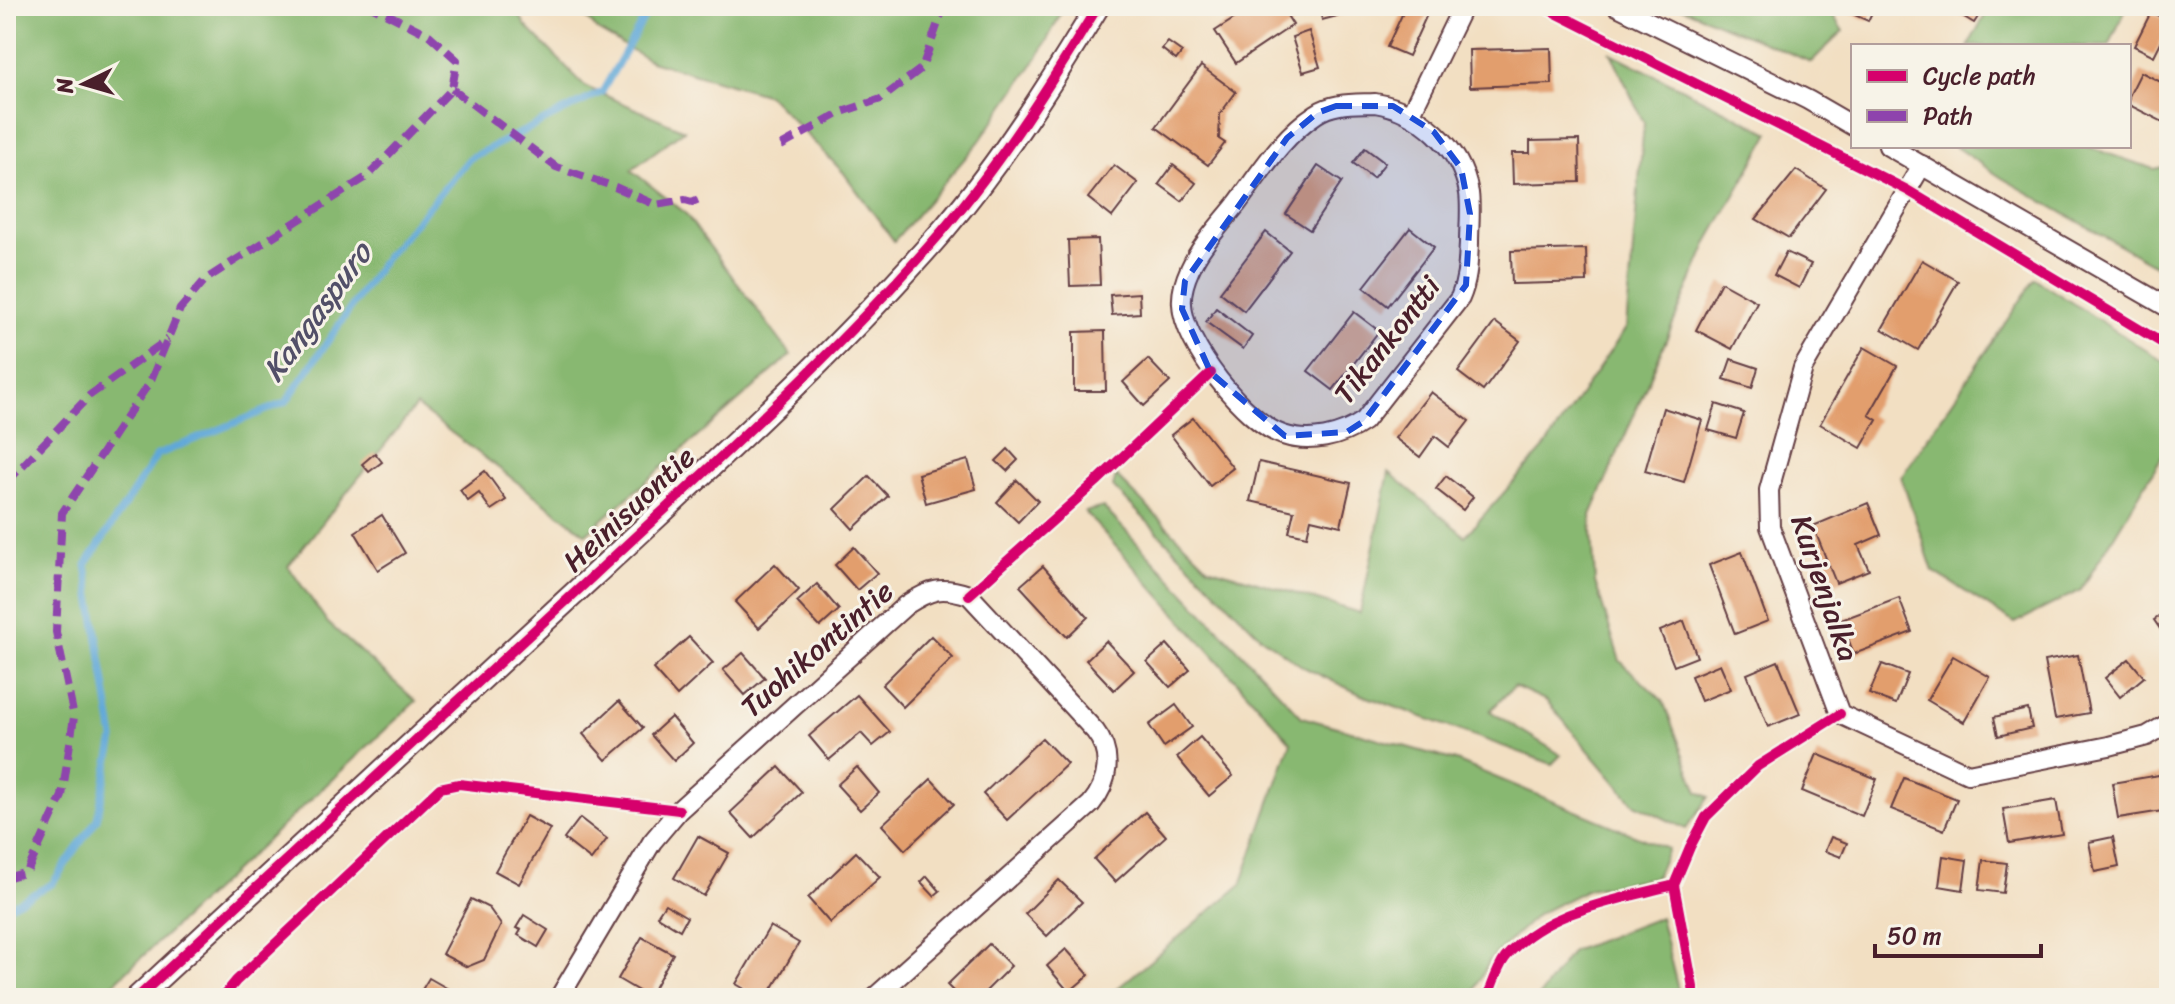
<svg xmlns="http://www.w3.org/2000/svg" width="2175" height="1004" font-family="Sriracha,sans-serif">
<rect width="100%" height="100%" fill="#f7f3e8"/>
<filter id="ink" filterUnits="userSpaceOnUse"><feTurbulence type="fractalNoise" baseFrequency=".0125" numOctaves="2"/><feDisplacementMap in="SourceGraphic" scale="16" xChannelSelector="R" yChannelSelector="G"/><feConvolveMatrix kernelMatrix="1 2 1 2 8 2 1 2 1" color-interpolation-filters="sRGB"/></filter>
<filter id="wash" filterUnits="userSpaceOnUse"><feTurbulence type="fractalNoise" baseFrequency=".006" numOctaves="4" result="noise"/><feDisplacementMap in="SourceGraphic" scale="32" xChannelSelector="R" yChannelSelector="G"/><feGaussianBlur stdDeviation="1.8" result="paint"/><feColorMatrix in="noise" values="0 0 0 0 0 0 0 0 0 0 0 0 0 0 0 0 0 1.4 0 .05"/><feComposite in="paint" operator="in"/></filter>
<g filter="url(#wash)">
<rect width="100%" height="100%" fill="#f2dfc2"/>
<g fill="#88b871" stroke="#696c4e" stroke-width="2">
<path d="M6 6H515L525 25 586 87 684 130 631 170 684 212 791 355 586 534 416 406 288 566 328 623 416 701 98 998H6Z"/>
<path d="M576 6H1065L1038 57 979 142 894 241 843 172 768 95 651 61 597 30Z"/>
<path d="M1677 6H1827L1843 31 1811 62Z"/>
<path d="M1990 6H2127L2109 46H1968Z"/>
<path d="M1611 53 1770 133 1708 242 1591 515 1595 582 1620 661 1663 701 1698 792 1709 797 1686 829 1633 803 1547 701 1514 686 1490 711 1561 755 1552 764 1362 695 1303 667 1261 637 1113 487 1116 476 1208 567 1360 613 1389 472 1465 536 1545 447 1626 328 1644 123Z"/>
<path d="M1954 146H2085L2154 169 2169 166V273L2002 178Z"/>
<path d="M2035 279 2169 365V445L2081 590 2015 623 1933 571 1901 477Z"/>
<path d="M1103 507 1302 717 1456 761 1668 849 1656 877 1588 889 1538 914 1490 959 1471 998H1106L1241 885 1291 742 1085 512Z"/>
<path d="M1660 917 1680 998H1538L1572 951Z"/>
</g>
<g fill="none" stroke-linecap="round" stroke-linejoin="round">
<path stroke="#61a8d8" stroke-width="7" d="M6 908 52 884 97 819 114 739 86 565 157 455 286 402 385 258 470 158 602 92 651 6"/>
</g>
<g id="blocks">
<g fill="#e29e6d">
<path d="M1254 6H1281L1293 25 1236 63 1215 31Z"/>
<path d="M1319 6H1370L1371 7 1322 20Z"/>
<path d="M1406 6 1430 8 1408 56 1387 47Z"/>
<path d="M1835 6H1875L1868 21Z"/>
<path d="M1946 6H1985L1974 23Z"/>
<path d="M2151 12 2169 21V26L2154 56 2134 46Z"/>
<path d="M1309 31 1320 67 1303 72 1292 37Z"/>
<path d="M1168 42 1182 52 1176 60 1162 49Z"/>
<path d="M1551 48 1552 84 1470 87 1469 50Z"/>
<path d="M1201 66 1236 92 1220 114 1219 139 1225 143 1208 165 1156 127Z"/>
<path d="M2141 72 2169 86V125L2129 105V96Z"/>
<path d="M1579 140 1580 182 1513 184 1512 153H1530V141Z"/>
<path d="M1365 148 1385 163 1373 178 1353 163Z"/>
<path d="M1114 165 1138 183 1112 217 1088 198Z"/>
<path d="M1173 165 1196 183 1182 201 1159 184Z"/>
<path d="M1318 166 1342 182 1310 230 1286 214Z"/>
<path d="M1796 170 1826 189 1789 238 1756 219Z"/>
<path d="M1410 228 1434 247 1388 306 1364 287Z"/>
<path d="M1266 232 1290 251 1244 311 1220 292Z"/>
<path d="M1098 239 1100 285 1070 286 1068 240Z"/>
<path d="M1586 249 1587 282 1512 284 1511 251Z"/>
<path d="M1786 252 1811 264 1799 288 1774 275Z"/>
<path d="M1922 260 1958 281 1918 350 1882 329Z"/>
<path d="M1721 282 1757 302 1732 349 1696 330Z"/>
<path d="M1139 293 1140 313 1112 315 1110 295Z"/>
<path d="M1216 308 1252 336 1243 349 1206 322Z"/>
<path d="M1354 312 1379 331 1333 390 1308 371Z"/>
<path d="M1495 322 1520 341 1483 391 1458 372Z"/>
<path d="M1105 331 1106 391H1074V332Z"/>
<path d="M1864 347 1897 366 1869 415 1877 420 1861 448 1820 424Z"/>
<path d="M1148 359 1170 382 1144 406 1123 382Z"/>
<path d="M1731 359 1758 368 1752 388 1724 379Z"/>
<path d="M1431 392 1469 421 1449 447 1435 436 1420 457 1395 438Z"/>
<path d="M1716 404 1744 413 1736 438 1708 430Z"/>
<path d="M1663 408 1702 420 1684 482 1645 471Z"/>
<path d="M1193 418 1233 468 1210 486 1171 435Z"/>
<path d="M1008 449 1018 460 1007 471 996 461Z"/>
<path d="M375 453 382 462 369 472 362 464Z"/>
<path d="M968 460 976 489 926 503 918 474Z"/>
<path d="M1259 462 1351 483 1341 526 1311 519 1307 536 1289 532 1294 511 1250 501Z"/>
<path d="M485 471 506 500 491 510 479 493 468 501 460 490Z"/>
<path d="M869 476 888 496 853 529 835 509Z"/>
<path d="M1446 476 1473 497 1463 510 1436 489Z"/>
<path d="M1017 480 1038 501 1018 522 997 502Z"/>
<path d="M1868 503 1881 535 1858 545 1869 570 1836 583 1813 526Z"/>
<path d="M382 515 405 553 378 570 355 532Z"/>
<path d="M854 547 877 573 857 590 835 565Z"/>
<path d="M1742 552 1768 621 1735 634 1709 565Z"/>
<path d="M775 564 799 590 759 628 735 602Z"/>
<path d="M1043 566 1088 617 1067 637 1020 586Z"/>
<path d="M817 584 839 610 820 627 797 602Z"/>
<path d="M1899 598 1912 632 1854 654 1841 620Z"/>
<path d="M2169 610V642L2154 620Z"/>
<path d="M1684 621 1697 657 1674 666 1660 631Z"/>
<path d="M931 636 953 658 903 707 882 685Z"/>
<path d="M689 637 713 663 677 696 653 669Z"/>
<path d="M1106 641 1134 671 1114 690 1086 660Z"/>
<path d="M1167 644 1190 670 1170 687 1147 662Z"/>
<path d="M743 653 765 678 745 695 723 670Z"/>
<path d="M2078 655 2089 713 2055 719 2044 661Z"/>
<path d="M1953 656 1990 677 1964 722 1927 700Z"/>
<path d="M2129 659 2144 677 2120 697 2105 678Z"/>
<path d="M1778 661 1800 714 1768 727 1747 674Z"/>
<path d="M1720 664 1731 689 1701 701 1691 676Z"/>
<path d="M1882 664 1908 674 1896 704 1869 694Z"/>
<path d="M857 695 890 732 873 746 861 733 829 760 809 736Z"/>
<path d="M619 701 643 728 606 760 583 734Z"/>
<path d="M1176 705 1192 727 1164 747 1149 725Z"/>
<path d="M2028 709 2032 728 1998 736 1994 717Z"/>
<path d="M671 717 693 743 674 761 651 735Z"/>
<path d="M1200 737 1233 776 1209 796 1177 757Z"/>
<path d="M1042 738 1067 764 1007 820 983 794Z"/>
<path d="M1817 754 1877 779 1862 816 1802 791Z"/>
<path d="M779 767 802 792 753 838 730 813Z"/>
<path d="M857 767 879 793 860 810 837 785Z"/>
<path d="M2165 774 2169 810 2118 818 2112 783Z"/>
<path d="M1904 778 1957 799 1944 830 1891 809Z"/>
<path d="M931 779 954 804 905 850 882 825Z"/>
<path d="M2056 800 2062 834 2009 843 2003 809Z"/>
<path d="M1145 812 1166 836 1115 882 1094 859Z"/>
<path d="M526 816 550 829 519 884 495 871Z"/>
<path d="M580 818 607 839 591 860 564 839Z"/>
<path d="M698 836 729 853 704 896 674 878Z"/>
<path d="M1831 837 1847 843 1841 857 1825 851Z"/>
<path d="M2113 837 2119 867 2095 872 2089 842Z"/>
<path d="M856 852 880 877 830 923 808 898Z"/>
<path d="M1943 856 1967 860 1963 890 1939 886Z"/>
<path d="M1983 860 2007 863 2003 893 1979 890Z"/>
<path d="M927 876 940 891 934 896 921 882Z"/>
<path d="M1059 880 1082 902 1047 936 1025 914Z"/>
<path d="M471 899 489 908 501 925 484 960 467 967 442 954Z"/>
<path d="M665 904 687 917 680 930 657 916Z"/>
<path d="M524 915 548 930 538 947 518 935 521 930 516 928Z"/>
<path d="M770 926 799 943 767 998H760L736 984Z"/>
<path d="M642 937 673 954 649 997 618 979Z"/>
<path d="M989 944 1011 966 979 998H960L947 985Z"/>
<path d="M1066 949 1089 975 1069 992 1047 966Z"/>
<path d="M429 978 464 998H417Z"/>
</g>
</g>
</g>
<g filter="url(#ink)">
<use href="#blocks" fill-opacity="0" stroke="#633c42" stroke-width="2"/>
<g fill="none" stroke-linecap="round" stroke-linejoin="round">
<defs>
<g id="minor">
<path d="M1617 6 1808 100 1853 126"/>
<path d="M1375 103C1419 110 1461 147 1469 193 1471 209 1469 227 1469 243 1468 263 1468 280 1460 298L1364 421C1341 437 1310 444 1283 435 1246 423 1183 344 1182 304 1181 292 1185 280 1190 269 1200 246 1220 225 1236 205 1260 173 1282 136 1316 114 1333 102 1356 104 1375 103Z"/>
<path d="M1411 113 1463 6"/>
<path d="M1888 146 2169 308"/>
<path d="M1922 165 1803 368 1769 490 1770 527 1840 714 1968 774 2109 746 2147 736 2169 723"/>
<path d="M559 998 652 842 679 810 906 605C931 589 941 586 969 595L1095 731C1113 754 1109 782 1091 804L874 998"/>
</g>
<path id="tertiary" d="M137 998C289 858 440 717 592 577 712 465 836 354 944 229 1002 161 1051 83 1098 6"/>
</defs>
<use href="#minor" stroke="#633c42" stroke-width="22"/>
<use href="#tertiary" stroke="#633c42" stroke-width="26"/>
<use href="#minor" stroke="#fff" stroke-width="18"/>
<use href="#tertiary" stroke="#fff" stroke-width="22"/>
<g stroke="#8e44ad" stroke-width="8" stroke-dasharray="16 8" stroke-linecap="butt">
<path d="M452 89 556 167 615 187 656 205 685 200 692 202 699 199"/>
<path d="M781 146 842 112 881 99 922 68 944 6"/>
<path d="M6 483 90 395 168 339"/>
<path d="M6 878 27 872 62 796 74 717 56 632 62 513 151 380 180 309 206 279 368 176 452 89 457 60 429 35 371 6"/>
</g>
<defs>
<g id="cycleway">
<path d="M1542 6 1907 190 2169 347"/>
<path d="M969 595 1096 482 1211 373"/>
<path d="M137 998C289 858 440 717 592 577 712 465 836 354 944 229 1002 161 1051 83 1098 6"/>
<path d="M222 998 236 981 440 788 459 784 679 810"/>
<path d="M1487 998C1492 986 1497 969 1505 958 1544 910 1618 900 1674 885"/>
<path d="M1695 998 1674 885 1690 847 1706 817 1758 766 1840 714"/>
</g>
</defs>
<use href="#cycleway" stroke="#f7f3e8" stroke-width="15"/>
<use href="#cycleway" stroke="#d6006c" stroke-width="10"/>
</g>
</g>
<path fill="#1d4ed8" fill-opacity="0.2" stroke="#1d4ed8" stroke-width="6" stroke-dasharray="16 10" stroke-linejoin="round" d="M1336 106H1393L1434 132 1461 168 1470 214 1466 285 1364 421 1347 432 1285 436 1211 373 1182 309 1185 281 1287 138 1317 113Z"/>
<g text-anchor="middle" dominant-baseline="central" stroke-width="6" stroke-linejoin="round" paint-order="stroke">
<g font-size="30" fill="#4a1f2b" stroke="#f7f3e8">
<text transform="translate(1387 340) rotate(-52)">Tikankontti</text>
<text transform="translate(629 509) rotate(-43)">Heinisuontie</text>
<text transform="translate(1825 588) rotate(71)">Kurjenjalka</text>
<text transform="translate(817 649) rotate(-41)">Tuohikontintie</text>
</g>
<g font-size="32" font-style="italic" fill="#524f68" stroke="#f7f3e8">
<text transform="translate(317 312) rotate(-54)">Kangaspuro</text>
</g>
</g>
<rect width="2175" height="1004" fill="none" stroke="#f7f3e8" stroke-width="32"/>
<rect x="1851" y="44" width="280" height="104" fill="#f7f3e8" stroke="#b29e9c" stroke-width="2"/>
<rect x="1867" y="70" width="40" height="12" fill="#d6006c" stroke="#b29e9c" stroke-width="2"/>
<text x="1923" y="84" font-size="24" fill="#4a1f2b">Cycle path</text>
<rect x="1867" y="110" width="40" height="12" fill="#8e44ad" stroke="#b29e9c" stroke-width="2"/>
<text x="1923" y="124" font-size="24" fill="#4a1f2b">Path</text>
<g transform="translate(84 84) rotate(265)" stroke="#f7f3e8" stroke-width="6" paint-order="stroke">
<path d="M0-6L14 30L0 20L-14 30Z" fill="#4a1f2b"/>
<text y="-12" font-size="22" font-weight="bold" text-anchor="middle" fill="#4a1f2b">N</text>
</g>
<path d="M1875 944v12h166v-12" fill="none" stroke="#4a1f2b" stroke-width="4"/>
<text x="1887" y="944" font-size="24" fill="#4a1f2b" stroke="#f7f3e8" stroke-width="6" paint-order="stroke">50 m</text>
</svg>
